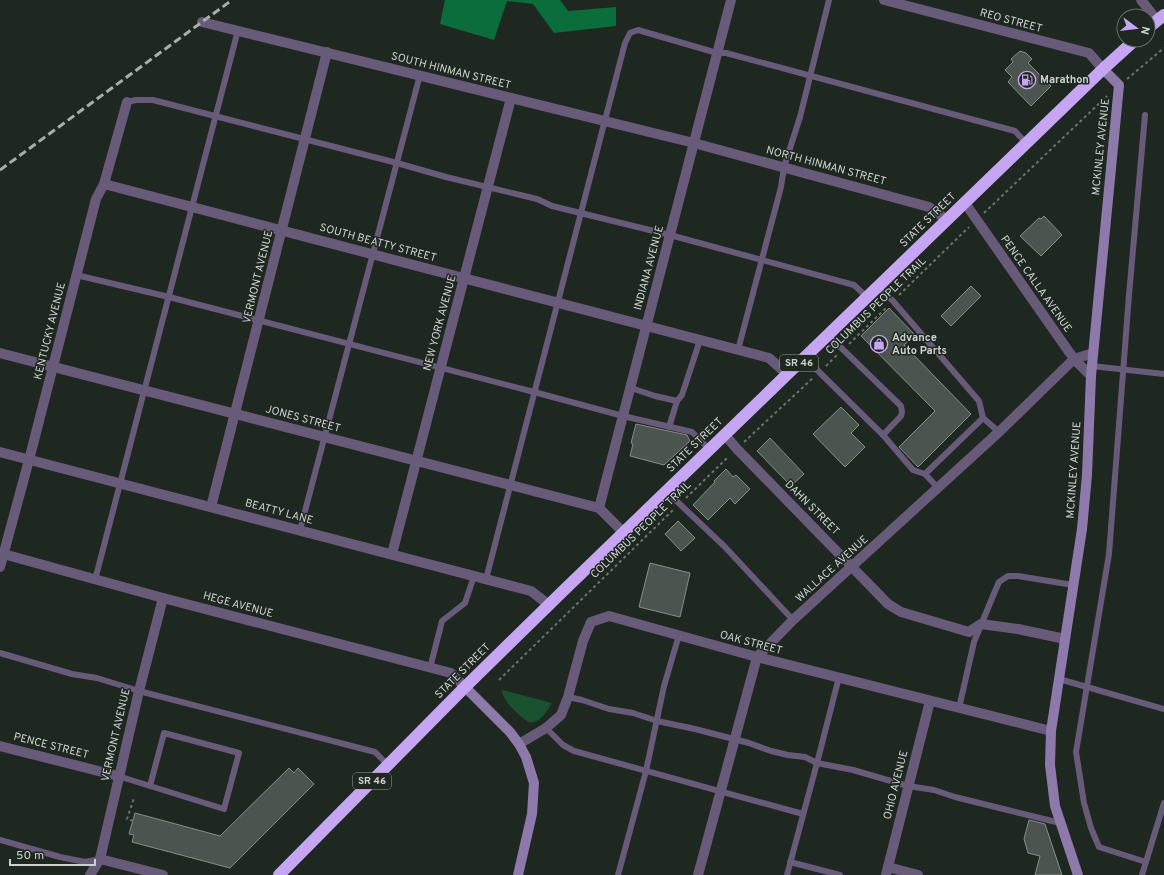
<svg xmlns="http://www.w3.org/2000/svg" width="1164" height="875" font-family="Overpass,sans-serif">
<rect width="100%" height="100%" fill="#1f2721"/>
<path fill="#1a5231" d="M502 690 552 703C548 709 542 720 534 722 532 723 530 722 528 722 519 715 503 702 502 690Z"/>
<path fill="#0b6c3c" d="M445 0H560L568 11 616 7V26L554 33 533 4 507 1 494 40 440 24Z"/>
<g fill="#4b544e" stroke="#858f88">
<path d="M1020 51 1026 53 1032 59 1028 63 1051 86 1031 106 1008 82 1012 77 1005 70 1013 62 1011 59Z"/>
<path d="M1044 216 1062 235 1041 256 1020 236 1039 218 1041 219Z"/>
<path d="M971 286 981 296 951 326 941 316Z"/>
<path d="M889 308 915 335 904 345 971 414 918 467 899 447 935 411 861 336Z"/>
<path d="M841 407 859 425 851 433 865 447 845 467 813 434Z"/>
<path d="M636 424 687 435 690 441 664 465 630 456 633 444 631 443Z"/>
<path d="M770 438 804 474 791 486 757 451Z"/>
<path d="M726 469 733 477 736 475 750 489 735 504 730 498 708 520 693 505 715 482 714 481Z"/>
<path d="M678 521 695 538 681 551 665 534Z"/>
<path d="M650 563 690 573 680 617 639 607Z"/>
<path d="M289 768 294 773 298 768 314 784 230 868 132 842 134 835 129 834 135 813 220 836Z"/>
<path d="M1029 820 1045 824 1062 875H1035L1040 856 1028 853 1024 839Z"/>
</g>
<g fill="none" stroke-linecap="round" stroke-linejoin="round">
<g stroke="#6d736f" stroke-width="2" stroke-dasharray="3 3" stroke-linecap="butt">
<path d="M1127 79 1164 48"/>
<path d="M984 213 1107 96"/>
<path d="M899 295 969 227"/>
<path d="M849 344 887 307"/>
<path d="M826 366 837 355"/>
<path d="M744 442 814 377"/>
<path d="M686 498 729 456"/>
<path d="M499 680 674 509"/>
<path d="M133 821 127 819 134 798"/>
</g>
<g stroke="#685b7a" stroke-width="6">
<path d="M127 102 136 100H153L397 163 446 177 537 199 552 206 670 235 854 285 867 297"/>
<path d="M1145 115 1129 295 1109 554 1076 752 1084 803 1091 828 1099 847 1146 862"/>
<path d="M76 275 169 297 534 392 623 416 692 432 709 449"/>
<path d="M877 287 893 301 979 401 983 418 999 432"/>
<path d="M828 335 901 406 902 412 901 416 883 435"/>
<path d="M738 350 781 187 784 167 800 117 829 0"/>
<path d="M805 358 883 435 913 470 925 474"/>
<path d="M1092 366 1164 374"/>
<path d="M631 388 655 396 677 401 682 395 700 340"/>
<path d="M669 427 677 401"/>
<path d="M938 488 925 474 983 418"/>
<path d="M666 491 725 547 793 620"/>
<path d="M300 530 420 75"/>
<path d="M486 579 625 43 630 33 638 30 717 53H726L1015 131 1026 143"/>
<path d="M95 580 238 30"/>
<path d="M0 653 72 674 97 678 139 691 375 752 388 765"/>
<path d="M430 668 442 621 465 603 474 576"/>
<path d="M1059 679 1164 709"/>
<path d="M568 697 582 700 609 709 633 713 657 721 695 729 749 743 771 751 788 755 805 757 817 763 853 770 908 786 934 790 955 797 1060 823"/>
<path d="M959 708 974 642 993 596 999 582 1008 576H1018L1073 585"/>
<path d="M546 728 563 745 574 751 803 814"/>
<path d="M118 776 224 809 239 753 164 733 150 786"/>
<path d="M0 840 60 857 85 862 100 859"/>
<path d="M790 862 840 875"/>
<path d="M618 875 646 771 664 686 679 635"/>
<path d="M787 875 817 763 839 677"/>
<path d="M1142 875 1164 803"/>
</g>
<g stroke="#685b7a" stroke-width="10">
<path d="M884 0 1089 53 1103 69"/>
<path d="M1141 0 1157 20"/>
<path d="M202 22 694 143 929 207 947 220"/>
<path d="M104 184 769 358 787 374"/>
<path d="M965 203 1074 359 1091 376"/>
<path d="M0 353 599 508 623 532"/>
<path d="M725 435 737 449 888 604 901 612 969 632 981 624 1018 629 1065 639"/>
<path d="M0 452 531 591 549 605"/>
<path d="M211 507 327 52"/>
<path d="M599 508 731 0"/>
<path d="M0 553 163 598 451 673 465 687"/>
<path d="M392 554 511 98"/>
<path d="M0 567 29 460 96 199 104 184 127 102"/>
<path d="M519 744 546 728 561 715 568 697 583 641 591 622 609 616 757 657 1051 731"/>
<path d="M0 746 118 776"/>
<path d="M100 859 163 875"/>
<path d="M888 867 918 875"/>
<path d="M90 875 100 859 139 691 163 598"/>
<path d="M698 875 757 657 793 620 1000 431 1074 359 1093 353"/>
<path d="M886 875 930 701"/>
</g>
<g stroke="#8e79ab" stroke-width="10">
<path d="M465 687 510 732 519 744 526 757 534 783 532 814 518 875"/>
<path d="M1078 875 1055 806 1050 765 1051 731 1082 529 1087 475 1091 376 1119 85 1103 69"/>
</g>
<g stroke="#c6a5f2" stroke-width="12">
<path d="M1148 28 1164 15"/>
<path d="M279 875 465 687 561 593 1103 69 1135 40"/>
</g>
<path stroke="#a9aeab" stroke-width="3" stroke-dasharray="8 4" stroke-linecap="butt" d="M0 170 232 0"/>
</g>
<defs>
<symbol id="fuel-ring" viewBox="-11 -11 22 22"><circle r="9.5" fill="#1f2721" stroke="#c6a6f0" stroke-width="1.5"/><path d="M-5.5-6h7V0h2V4h1.3V-2.5L3-4.5l.8-.8L6-3V5H2.5V1h-1V6h-7ZM-4.2-4.7v3.2H.2V-4.7Z" fill="#c6a6f0"/></symbol>
<symbol id="shop-ring" viewBox="-11 -11 22 22"><circle r="9.5" fill="#1f2721" stroke="#c6a6f0" stroke-width="1.5"/><path d="M-5-2.5h2.3a2.7 3.5 0 0 1 5.4 0H5L5.5 6h-11ZM-1.5-2.5h3a1.5 2.3 0 0 0-3 0Z" fill="#c6a6f0"/></symbol>
</defs>
<g fill-rule="evenodd">
<use href="#fuel-ring" x="1017" y="70" width="20" height="20"/>
<use href="#shop-ring" x="869" y="334" width="20" height="20"/>
</g>
<g text-anchor="middle" dominant-baseline="central" stroke-width="3" stroke-linejoin="round" paint-order="stroke">
<g fill="#1f2721" stroke="#999f9b" stroke-width="1">
<rect x="780" y="355" width="38" height="16" rx="3"/>
<rect x="353" y="773" width="38" height="16" rx="3"/>
</g>
<g font-size="10" font-weight="bold" fill="#cdd2cf">
<text x="799" y="363">SR 46</text>
<text x="372" y="781">SR 46</text>
</g>
<g font-size="11" fill="#cdd2cf" stroke="#1f2721">
<text transform="translate(1011 21) rotate(15)">REO STREET</text>
<text transform="translate(451 71) rotate(14)">SOUTH HINMAN STREET</text>
<text transform="translate(1101 147) rotate(-84)">MCKINLEY AVENUE</text>
<text transform="translate(826 166) rotate(15)">NORTH HINMAN STREET</text>
<text transform="translate(928 220) rotate(-44)">STATE STREET</text>
<text transform="translate(378 243) rotate(15)">SOUTH BEATTY STREET</text>
<text transform="translate(649 268) rotate(-75)">INDIANA AVENUE</text>
<text transform="translate(258 277) rotate(-76)">VERMONT AVENUE</text>
<text transform="translate(1036 284) rotate(55)">PENCE CALLA AVENUE</text>
<text transform="translate(876 306) rotate(-44)">COLUMBUS PEOPLE TRAIL</text>
<text transform="translate(440 323) rotate(-75)">NEW YORK AVENUE</text>
<text transform="translate(50 331) rotate(-76)">KENTUCKY AVENUE</text>
<text transform="translate(303 419) rotate(15)">JONES STREET</text>
<text transform="translate(695 445) rotate(-44)">STATE STREET</text>
<text transform="translate(1074 470) rotate(-86)">MCKINLEY AVENUE</text>
<text transform="translate(812 508) rotate(45)">DAHN STREET</text>
<text transform="translate(279 512) rotate(15)">BEATTY LANE</text>
<text transform="translate(641 530) rotate(-44)">COLUMBUS PEOPLE TRAIL</text>
<text transform="translate(832 569) rotate(-42)">WALLACE AVENUE</text>
<text transform="translate(238 605) rotate(15)">HEGE AVENUE</text>
<text transform="translate(751 643) rotate(15)">OAK STREET</text>
<text transform="translate(463 671) rotate(-45)">STATE STREET</text>
<text transform="translate(116 735) rotate(-77)">VERMONT AVENUE</text>
<text transform="translate(51 746) rotate(14)">PENCE STREET</text>
<text transform="translate(896 785) rotate(-76)">OHIO AVENUE</text>
</g>
<g font-size="11" font-weight="bold" fill="#cdd2cf" stroke="#1f2721" text-anchor="start">
<text x="1040" y="80">Marathon</text>
<text x="892" y="338">Advance<tspan x="892" dy="13">Auto Parts</tspan></text>
</g>
</g>
<g transform="translate(1136 28) rotate(105)"><circle r="19" fill="#1f2721" stroke="#656b67"/>
<path d="M0-3L7 15L0 10L-7 15Z" fill="#c6a6f0"/>
<text y="-6" font-size="11" font-weight="bold" text-anchor="middle" fill="#cdd2cf">N</text>
</g>
<path d="M10 859v6h85v-6" fill="none" stroke="#cdd2cf" stroke-width="2"/>
<text x="16" y="859" font-size="12" fill="#cdd2cf" stroke="#1f2721" stroke-width="3" paint-order="stroke">50 m</text>
</svg>
